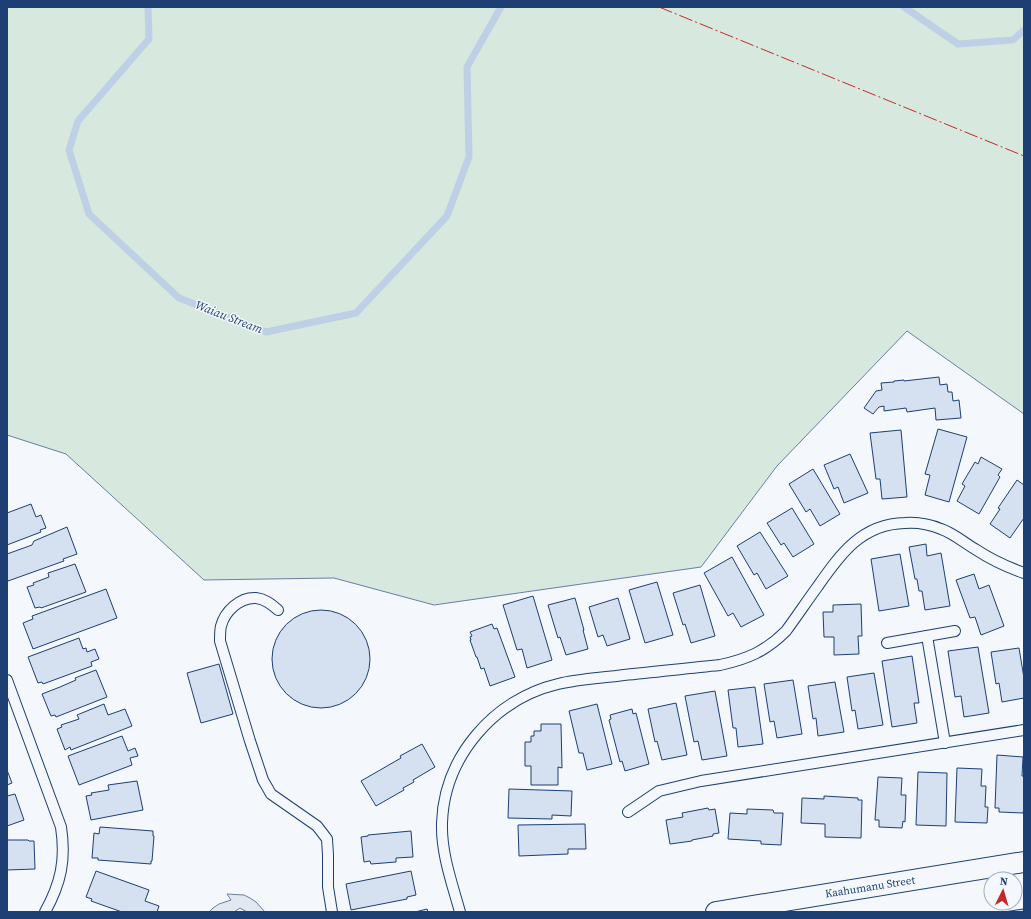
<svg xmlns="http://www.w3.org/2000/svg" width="1031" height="919" font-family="'Source Serif 4',serif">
<rect width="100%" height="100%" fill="#f4f7fb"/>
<path fill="#d7e8df" stroke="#687fa3" d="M7 7H1024V414L907 331 777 466 701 567 434 605 334 578 204 580 66 454 7 435Z"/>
<path fill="#e3e8f0" stroke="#687fa3" d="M227 894 244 895 250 898 256 902 265 912H247L240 908 234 912H209L213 908 219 904 231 900Z"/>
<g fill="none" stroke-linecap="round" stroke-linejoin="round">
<g stroke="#bed0e5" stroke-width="7">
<path d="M148 7 149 39 78 121 69 150 89 214 179 298 266 332 356 313 447 216 469 157 467 67 501 7"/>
<path d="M904 7 958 44 1013 40 1024 30"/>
</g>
</g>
<g fill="#d5e0f0" stroke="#1d3f73">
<path d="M939 377 940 385 947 384 948 392H952L953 401 959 400 961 418 936 420 935 408 907 412 906 408 884 411V406L879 407 873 414 864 408 876 391 882 390 881 383 894 382V381L904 380V381Z"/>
<path d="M938 429 967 437 949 502 925 495 930 475 925 474Z"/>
<path d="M901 430 907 497 882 499 880 479H876L870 433Z"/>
<path d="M850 454 868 493 844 503 838 487 834 489 824 465Z"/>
<path d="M981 457 1002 469 998 475 1000 477 979 514 957 501 965 486 962 484 975 462 978 464Z"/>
<path d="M813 469 840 514 820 526 810 509 806 512 789 484Z"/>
<path d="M1017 480 1024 485V518L1010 538 990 524 1000 509 998 508Z"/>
<path d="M31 504 36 517 41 515 46 528 40 530 41 532 7 545V513Z"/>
<path d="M792 508 814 544 793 557 784 543 781 545 767 523Z"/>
<path d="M67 527 77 554 63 559 64 561 8 581 7 578V554L32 545 34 541Z"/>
<path d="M760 532 788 576 766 589 757 573 754 575 737 546Z"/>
<path d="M926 544 927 556 941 553 950 606 925 610 922 591H919L917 579H915L909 547Z"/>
<path d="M900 554 909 606 879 611 871 559Z"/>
<path d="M732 557 764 615 741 627 733 613 728 616 704 573Z"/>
<path d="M75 564 86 592 41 608 40 607 35 608 27 587 34 585 33 583 49 577 48 573Z"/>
<path d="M974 574 979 589 989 585 1004 626 981 635 975 617 970 618 956 580Z"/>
<path d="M657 582 673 635 645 643 629 590Z"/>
<path d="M700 585 715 636 691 643 685 624 683 625 673 593Z"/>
<path d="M106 589 117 618 33 649 23 623 33 619 32 616Z"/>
<path d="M533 596 552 660 527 668 522 649 517 650 503 605Z"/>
<path d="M575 598 584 630H583L588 649 566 655 560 637 558 638 548 605Z"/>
<path d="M618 598 630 639 607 646 603 635 598 637 589 607Z"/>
<path d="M861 604 862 636H858L859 654 834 655V637H824L823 612H833V605Z"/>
<circle cx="321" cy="659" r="49"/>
<path d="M492 624 494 629 497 628 515 677 490 686 484 668 481 669 477 657H476L470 640H471L470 637 472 636 470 632Z"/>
<path d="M79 638 83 649 86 648 87 652 95 649 99 659 91 662 92 666 43 684 42 682 38 683 28 657Z"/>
<path d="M978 647 989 713 964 717 961 696 955 697 948 651Z"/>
<path d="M1019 648 1024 678V698L1002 702 999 683 996 684 991 652Z"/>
<path d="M912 656 919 703H914L917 723 892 727 882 661Z"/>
<path d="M219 664 233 714 201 723 187 673Z"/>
<path d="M96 670 107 697 56 717 55 715 51 716 42 694 60 687 76 680 75 678Z"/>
<path d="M874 673 883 725 858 729 855 710 852 711 847 677Z"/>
<path d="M793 680 802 734 777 738 774 721 770 722 764 684Z"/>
<path d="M835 682 844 732 818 736 816 718 813 719 808 686Z"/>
<path d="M755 687 763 744 738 747 736 728H733L728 690Z"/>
<path d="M715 691 727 756 702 760 698 741 694 742 685 696Z"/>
<path d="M676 703 687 755 662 760 657 741 655 742 648 709Z"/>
<path d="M104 704 108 715 125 709 132 726 71 750 70 747 65 750 57 729 62 727 61 725 79 719 77 715Z"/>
<path d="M597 704 612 764 587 770 583 753H579L569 711Z"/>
<path d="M632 709 633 714 636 713 649 764 625 771 622 761 620 762 609 720 611 719 610 715Z"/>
<path d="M541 724H561L562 768 558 767V785H531V766H525V742H531V736H534V731H541Z"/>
<path d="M122 736 128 751 135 748 138 756 130 758 132 765 79 785 68 756Z"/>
<path d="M422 744 435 767 413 780 414 782 403 788 404 790 376 806 361 781 401 758 400 756Z"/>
<path d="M997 755 1023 757 1022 776H1024V809L1023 813 999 812V808H995Z"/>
<path d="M957 768 982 769 981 786H986L985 807H988L987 823 955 822Z"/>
<path d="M7 770 12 783 7 785Z"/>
<path d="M918 772 947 773 946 826 916 825Z"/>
<path d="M878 777 902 778 901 795H906L905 822 903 821 902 828 879 827V820H875Z"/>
<path d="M137 781 143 810 91 820 86 796 92 795 91 793 109 790 108 785Z"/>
<path d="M509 789 572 791 571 816 552 815V819L508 818Z"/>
<path d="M15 794 24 820 7 826V796Z"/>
<path d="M824 796 858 798V800H862L861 838 825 837V824L801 823 802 798 824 799Z"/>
<path d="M708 808 709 810 715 809 719 833 713 834V836L692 840V841L670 844 666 820 683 817 682 813Z"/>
<path d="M747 809 773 810 774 813H783L781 845 761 844V841L728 839 730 813 747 814Z"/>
<path d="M585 824 586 849H568V854L519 856 518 825Z"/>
<path d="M100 827 153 831V836H154L152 861H151V864L98 860V858H92L94 833 99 834Z"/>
<path d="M411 831 413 857 396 858V862L371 864 370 861 364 862 361 837 368 836V835Z"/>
<path d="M7 840H28L29 841H34L35 869 7 870Z"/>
<path d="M96 871 149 890 145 901 159 906 157 912H122L91 901 92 899 86 897Z"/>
<path d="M411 871 416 895 407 897V899L351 910 346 884Z"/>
<path d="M427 909 428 912H415Z"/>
<path d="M1023 909 1024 912H1004Z"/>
</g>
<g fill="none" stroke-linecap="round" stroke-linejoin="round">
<defs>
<g id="service">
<path d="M278 610C271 604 265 599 256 598 240 597 225 611 221 626 220 630 220 636 220 641L250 741 263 780 271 794 317 826 327 839 328 855V887L332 912"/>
<path d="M927 636 945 743"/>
<path d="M887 643 955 631"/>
<path d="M7 680 61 827C66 860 61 883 45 912"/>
<path d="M628 812 659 791 701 781 1024 730"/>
<path d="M460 912C452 883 441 853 442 823 444 757 494 699 558 684 579 679 602 678 624 675 656 672 688 668 720 665 748 659 766 651 786 631 797 616 807 601 818 586 841 553 862 524 905 523 918 522 929 524 941 529 953 533 963 542 975 549 990 559 1007 567 1024 573"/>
</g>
<path id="minor" d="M716 912 1024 862"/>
</defs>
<use href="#service" stroke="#1d3f73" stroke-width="12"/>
<use href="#minor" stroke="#1d3f73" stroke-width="22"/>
<use href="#service" stroke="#f4f7fb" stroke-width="10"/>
<use href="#minor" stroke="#f4f7fb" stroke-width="20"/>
<path stroke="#c62828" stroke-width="1" stroke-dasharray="14 3 2 3" stroke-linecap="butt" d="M659 7 1024 156"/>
</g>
<g text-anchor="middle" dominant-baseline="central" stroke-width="3" stroke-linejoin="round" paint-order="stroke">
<g font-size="11" fill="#1d3f73" stroke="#f4f7fb">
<text transform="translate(870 887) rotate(-9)">Kaahumanu Street</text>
</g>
<g font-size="12" font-style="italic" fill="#1d3f73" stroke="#f4f7fb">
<text transform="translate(229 317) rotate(21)">Waiau Stream</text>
</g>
</g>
<rect width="1031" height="919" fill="none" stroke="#1d3f73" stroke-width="16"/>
<g transform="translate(1003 891) rotate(5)"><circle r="19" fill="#f4f7fb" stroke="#9eadc5"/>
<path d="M0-3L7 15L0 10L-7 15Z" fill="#c62828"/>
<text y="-6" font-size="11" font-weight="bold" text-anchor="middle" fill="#1d3f73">N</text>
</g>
</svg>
